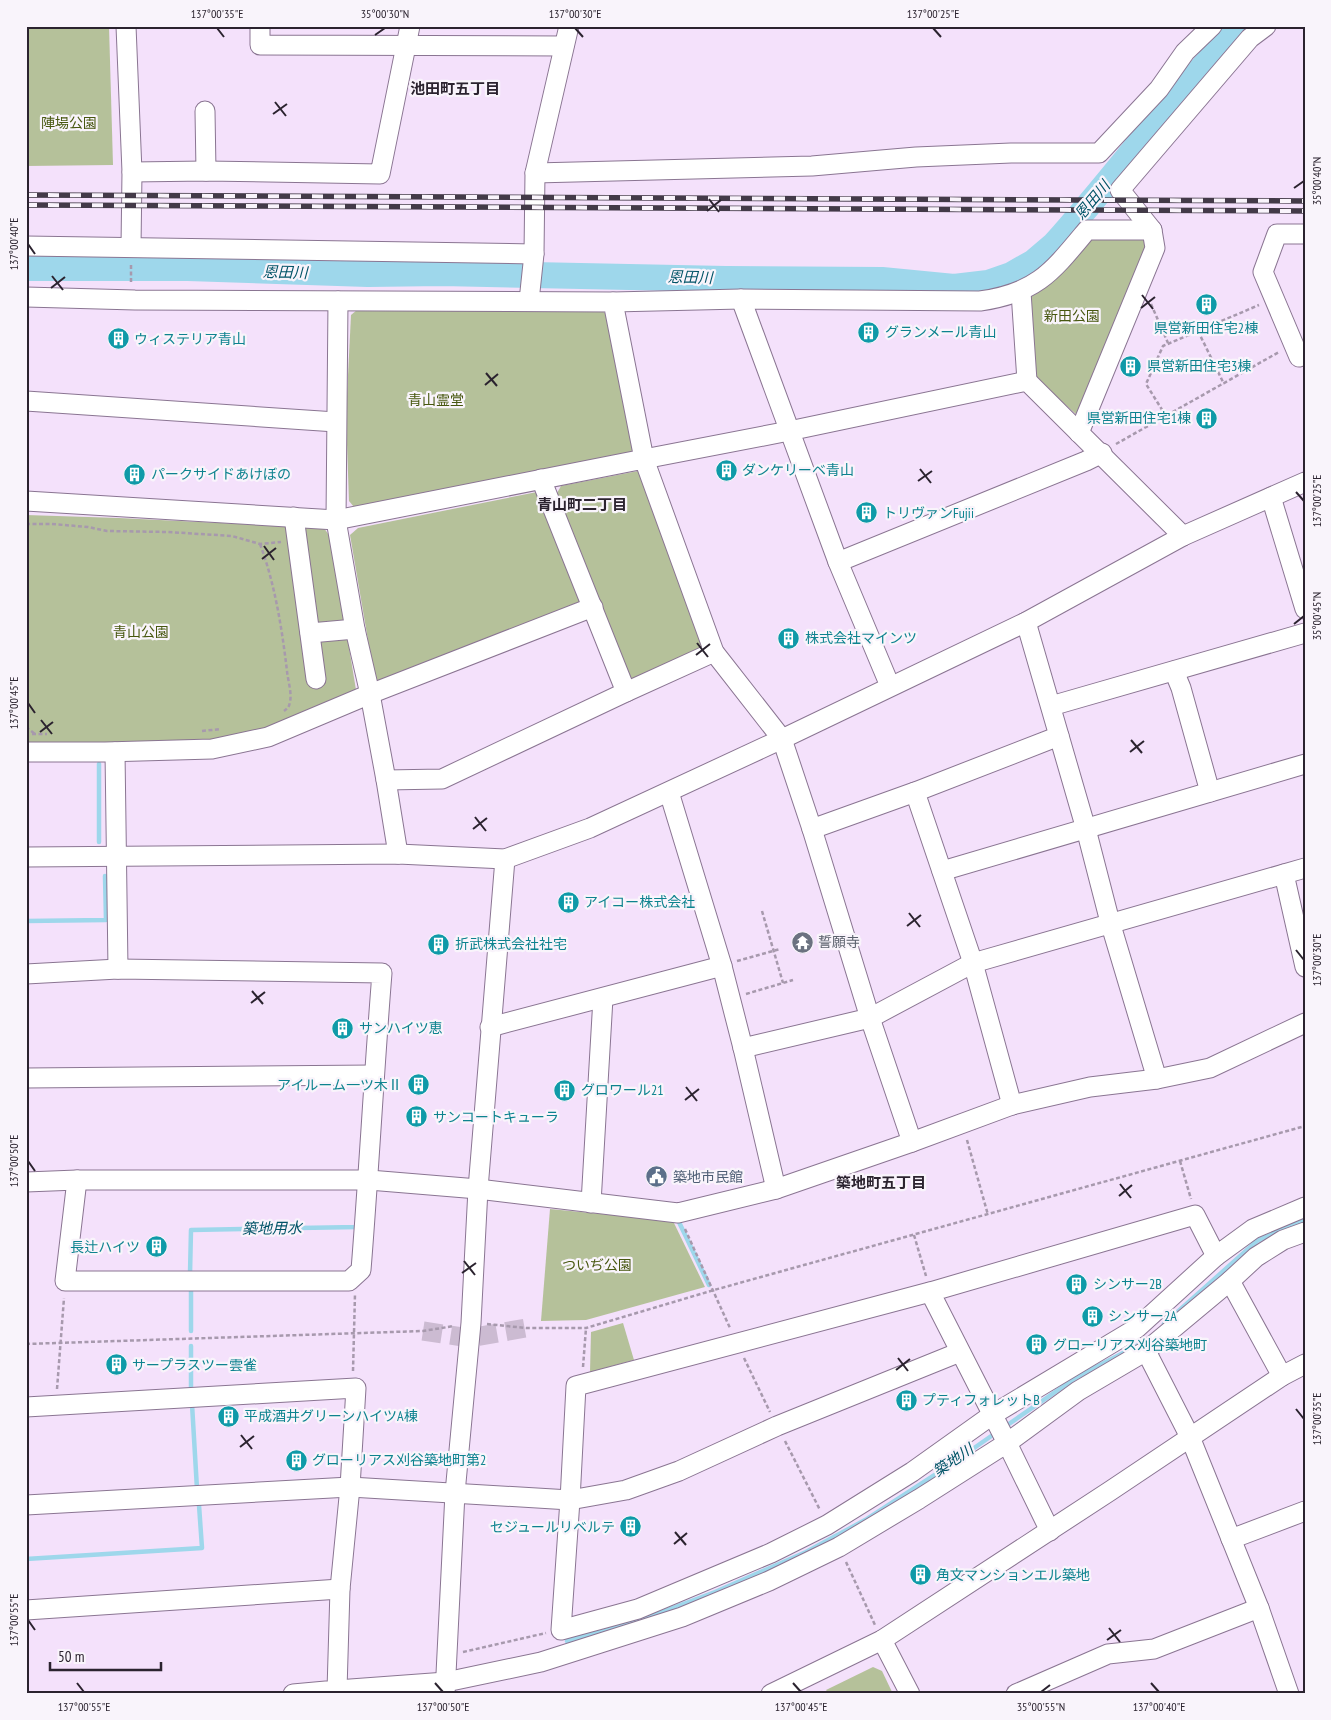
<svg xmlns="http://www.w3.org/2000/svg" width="1331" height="1720" font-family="'PT Sans Narrow','Noto Sans JP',sans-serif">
<rect width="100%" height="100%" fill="#f4e1fb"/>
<g fill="#b5c19a">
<path d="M26 26H109L113 165 26 166Z"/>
<path d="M1145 237 1146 247 1077 415 1035 378 1028 294 1062 273 1090 238Z"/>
<path d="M357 310 602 311 611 317 635 445 631 452 354 507 349 501 346 416 351 315Z"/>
<path d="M638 471 644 476 704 651 634 683 629 680 557 493 561 486Z"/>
<path d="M537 492 584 597 581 605 380 685 375 681 350 535 358 528Z"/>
<path d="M26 515 119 518 324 528 331 538 356 690 267 729 197 743 26 745Z"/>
<path d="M550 1209 673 1221 705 1287 586 1320 541 1321Z"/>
<path d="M623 1323 634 1360 590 1372 591 1332Z"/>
<path d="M873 1667 882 1671 893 1694H829L826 1690Z"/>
</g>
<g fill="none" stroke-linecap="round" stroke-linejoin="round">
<g stroke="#9ed7eb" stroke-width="4.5">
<path d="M99 842V764"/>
<path d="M26 921 106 920 105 876"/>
<path d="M676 1219 678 1220 709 1285"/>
<path d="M190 1274 191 1230 358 1227 359 1225"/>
<path d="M1164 1324 1257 1241 1305 1219"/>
<path d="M191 1331V1289"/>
<path d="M191 1346V1389"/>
<path d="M192 1404 197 1489"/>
<path d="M1003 1428 1077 1377 1146 1341"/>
<path d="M26 1559 202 1548 199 1505"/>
<path d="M567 1641 649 1617 715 1592 806 1552 867 1519 947 1467 997 1432"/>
</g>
<path stroke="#9ed7eb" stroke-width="26" d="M26 268H188L368 274 442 273 726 279 882 280 954 287 988 283 1011 275 1034 262 1054 245C1118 174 1174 95 1241 26"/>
<path stroke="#ccbbd2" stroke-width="19" stroke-dasharray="19 9" stroke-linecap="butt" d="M423 1331 469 1338 526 1328"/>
<defs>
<g id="minor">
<path d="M126 26 132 172 131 247"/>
<path d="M260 26V45L564 46"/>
<path d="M205 111 206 171"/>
<path d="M132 172 206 171 380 174 410 26"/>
<path d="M535 173 812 166 916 157 1011 153H1099L1159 89 1185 52 1212 26"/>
<path d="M1305 234H1277L1263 272 1299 357 1305 355"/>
<path d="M26 246 534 254"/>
<path d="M1021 292 1027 381"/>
<path d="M26 297 135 300 613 302 644 459 789 431 1027 381 1183 536"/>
<path d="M338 301 336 520 355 629 370 694 386 780 398 854"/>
<path d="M529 301 534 254 535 173 569 26"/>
<path d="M613 302 741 299"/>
<path d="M26 401 336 422"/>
<path d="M1079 433 1155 248 1152 230 1120 190 1250 38 1266 26"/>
<path d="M541 479 626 692"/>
<path d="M1271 497 1305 609"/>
<path d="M26 501 336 520 644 459 714 652 782 739 812 829 870 1018 912 1142"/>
<path d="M294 517 316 679"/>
<path d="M838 562 1086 461 1102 453"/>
<path d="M1026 622 1086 829 1110 922 1157 1079"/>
<path d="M310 633 355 629"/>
<path d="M1174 671 1181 688 1210 792"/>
<path d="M890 686 838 562 741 299 980 301C1037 293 1052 272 1087 230H1152"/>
<path d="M1051 706 1305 633"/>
<path d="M26 752H105L212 749 268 737 370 694 593 607"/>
<path d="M115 752 118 969"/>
<path d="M386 780 442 779 626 692 714 652"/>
<path d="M669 792 722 966 743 1048 776 1189"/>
<path d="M915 792 973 963 1012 1105"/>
<path d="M812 829 915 792 1059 736"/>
<path d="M26 857 398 854 505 859 590 828 782 739 1026 622 1183 536 1305 482"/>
<path d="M942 871 1305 764"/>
<path d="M1284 874 1305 967"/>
<path d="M26 974 118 969 382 973C374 1072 369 1171 361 1270L349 1281H65L77 1180"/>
<path d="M490 1027 722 966"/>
<path d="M743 1048 870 1018 973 963 1305 868"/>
<path d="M26 1078 374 1075"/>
<path d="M26 1182 77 1180H369L478 1189 678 1213 776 1189 912 1142 1012 1105 1090 1087 1157 1079 1210 1068 1305 1023"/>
<path d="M591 1203 603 998"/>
<path d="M1305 1207 1253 1229 1216 1256 1195 1215 930 1292 1007 1443 1078 1391 1146 1351 1230 1281 1256 1257 1283 1240 1305 1232"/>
<path d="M1230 1281 1282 1376"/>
<path d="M930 1292 576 1386 570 1500 561 1630 638 1609 771 1553 827 1525 912 1472 992 1415 1137 1328 1216 1256"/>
<path d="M1146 1351 1190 1437 1259 1608 1289 1694"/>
<path d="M26 1407 356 1388 350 1487 340 1589 337 1690 293 1694"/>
<path d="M26 1505 350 1487 570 1500 626 1490 679 1471 777 1426 960 1352"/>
<path d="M1231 1539 1305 1511"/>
<path d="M26 1610 340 1589"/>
<path d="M882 1640 910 1694"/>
<path d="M337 1690 446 1682 541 1662 682 1617 769 1581 839 1547 919 1499 1007 1443 1050 1531"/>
<path d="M445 1694 455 1493 471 1323 478 1189 505 859"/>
<path d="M771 1694 882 1640 1110 1491 1282 1376 1305 1364"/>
<path d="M1016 1694 1108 1654 1154 1649 1259 1608"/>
</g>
</defs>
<use href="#minor" stroke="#8a7592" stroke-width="21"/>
<g stroke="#a799ad" stroke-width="2.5" stroke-dasharray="4 2.5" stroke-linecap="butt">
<path d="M131 265V284"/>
<path d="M1151 304 1168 343"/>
<path d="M1198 331 1224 384"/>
<path d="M1166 416 1146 384 1163 346 1259 305"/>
<path d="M1116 444 1279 352"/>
<path d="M26 524H52L88 527 107 531 168 532 232 536 260 544 281 542"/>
<path d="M26 538 27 539"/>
<path d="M260 544C275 584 282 629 287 671 288 681 292 693 290 702 289 707 288 708 284 711"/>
<path d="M26 727 35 734"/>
<path d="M202 731 221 729"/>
<path d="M32 734H47"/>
<path d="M762 911 783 983"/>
<path d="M737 961 780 949"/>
<path d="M746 994 793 980"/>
<path d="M967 1140 988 1215"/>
<path d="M1180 1161 1191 1199"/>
<path d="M685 1229 730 1328"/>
<path d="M914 1235 926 1276"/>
<path d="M487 1324 526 1328H586L714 1290 1305 1126"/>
<path d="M26 1344 423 1331 454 1326"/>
<path d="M744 1358 770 1412"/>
<path d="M583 1367 586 1328"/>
<path d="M353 1371 355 1294"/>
<path d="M57 1389 64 1298"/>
<path d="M785 1441 820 1510"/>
<path d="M846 1562 875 1625"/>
<path d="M463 1652 546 1633"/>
</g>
<use href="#minor" stroke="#fff" stroke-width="19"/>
<defs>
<g id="rail">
<path d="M26 195 1305 201"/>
<path d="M26 205 1305 211"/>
</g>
</defs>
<use href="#rail" stroke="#433a48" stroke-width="5.5"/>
<use href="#rail" stroke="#f9f4fb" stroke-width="4" stroke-dasharray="11" stroke-linecap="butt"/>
</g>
<path fill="none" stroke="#2b232f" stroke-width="2" d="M217 28 224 37M575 28 583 37M933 28 941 37M375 35 385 28M275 102 286 116M273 114 287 104M1294 188 1304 181M709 199 719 212M707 211 721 200M28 244 35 254M52 276 63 290M51 288 65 277M1142 295 1153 309M1141 308 1155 297M486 373 497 386M485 385 498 374M920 469 931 483M918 481 932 471M1296 492 1304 501M264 546 274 560M262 559 276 548M1294 624 1304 616M697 643 708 657M696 655 710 644M28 703 35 713M41 720 52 734M40 732 53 722M1131 740 1142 753M1130 752 1144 741M475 817 486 831M473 829 487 818M909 913 920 927M907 926 921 915M1296 950 1304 960M252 991 263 1004M251 1003 265 992M686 1087 697 1101M685 1100 699 1089M28 1161 35 1171M1120 1184 1131 1198M1119 1196 1132 1185M464 1261 475 1275M462 1273 476 1263M898 1358 908 1371M896 1370 910 1359M1296 1409 1304 1419M241 1435 252 1449M240 1447 254 1436M675 1532 686 1545M674 1544 687 1533M28 1620 35 1630M1109 1628 1120 1642M1107 1640 1121 1630M77 1683 84 1692M435 1683 443 1692M793 1683 801 1692M1151 1683 1159 1692M1041 1692 1050 1685"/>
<defs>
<symbol id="building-disc" viewBox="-11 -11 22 22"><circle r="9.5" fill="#0f9aa8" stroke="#f9f4fb"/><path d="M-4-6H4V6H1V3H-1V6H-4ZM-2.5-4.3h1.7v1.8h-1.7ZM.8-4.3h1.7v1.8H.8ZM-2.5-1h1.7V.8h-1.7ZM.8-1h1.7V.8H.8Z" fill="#fff"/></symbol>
<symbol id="temple-disc" viewBox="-11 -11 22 22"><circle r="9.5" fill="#6b7280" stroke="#f9f4fb"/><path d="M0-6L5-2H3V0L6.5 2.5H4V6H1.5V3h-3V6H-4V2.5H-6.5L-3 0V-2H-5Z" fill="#fff"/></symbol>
<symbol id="civic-disc" viewBox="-11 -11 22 22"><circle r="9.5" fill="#5c6f8a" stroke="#f9f4fb"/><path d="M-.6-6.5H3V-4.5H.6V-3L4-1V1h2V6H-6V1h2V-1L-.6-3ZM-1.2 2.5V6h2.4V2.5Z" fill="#fff"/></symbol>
</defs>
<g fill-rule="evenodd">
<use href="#building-disc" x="1194" y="292" width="25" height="25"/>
<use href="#building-disc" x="856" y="320" width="25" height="25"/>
<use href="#building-disc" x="106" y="326" width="25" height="25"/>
<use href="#building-disc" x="1118" y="354" width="25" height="25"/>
<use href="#building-disc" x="1194" y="406" width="25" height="25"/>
<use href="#building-disc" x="714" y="458" width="25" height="25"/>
<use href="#building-disc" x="122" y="462" width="25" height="25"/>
<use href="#building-disc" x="854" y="500" width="25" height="25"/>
<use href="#building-disc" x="776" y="626" width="25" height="25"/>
<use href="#building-disc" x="556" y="890" width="25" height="25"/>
<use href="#temple-disc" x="790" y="930" width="25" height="25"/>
<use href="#building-disc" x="426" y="932" width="25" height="25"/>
<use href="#building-disc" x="330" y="1016" width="25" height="25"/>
<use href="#building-disc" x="406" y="1072" width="25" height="25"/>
<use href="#building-disc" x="552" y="1078" width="25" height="25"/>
<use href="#building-disc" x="404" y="1104" width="25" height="25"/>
<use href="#civic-disc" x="644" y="1164" width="25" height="25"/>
<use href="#building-disc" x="144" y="1234" width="25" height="25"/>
<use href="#building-disc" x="1064" y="1272" width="25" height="25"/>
<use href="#building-disc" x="1080" y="1304" width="25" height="25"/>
<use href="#building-disc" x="1024" y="1332" width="25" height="25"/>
<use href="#building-disc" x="104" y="1352" width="25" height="25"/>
<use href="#building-disc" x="894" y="1388" width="25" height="25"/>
<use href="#building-disc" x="216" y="1404" width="25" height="25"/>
<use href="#building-disc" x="284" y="1448" width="25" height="25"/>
<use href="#building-disc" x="618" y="1514" width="25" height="25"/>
<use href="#building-disc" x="908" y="1562" width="25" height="25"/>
</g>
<g text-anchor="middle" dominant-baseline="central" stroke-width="4.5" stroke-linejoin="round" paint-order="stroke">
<g font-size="14" fill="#47570f" stroke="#f9f4fb">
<text x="69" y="123">陣場公園</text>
<text x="1072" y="316">新田公園</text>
<text x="436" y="400">青山霊堂</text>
<text x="141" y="632">青山公園</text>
<text x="597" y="1265">ついぢ公園</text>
</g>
<g font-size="14" fill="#0d838f" stroke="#f9f4fb" text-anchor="start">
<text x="1206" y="328" text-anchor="middle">県営新田住宅2棟</text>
<text x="885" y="332">グランメール青山</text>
<text x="134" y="339">ウィステリア青山</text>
<text x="1147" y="366">県営新田住宅3棟</text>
<text x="1191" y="418" text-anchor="end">県営新田住宅1棟</text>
<text x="742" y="470">ダンケリーベ青山</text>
<text x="151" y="474">パークサイドあけぼの</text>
<text x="883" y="513">トリヴァンFujii</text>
<text x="805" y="638">株式会社マインツ</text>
<text x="584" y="902">アイコー株式会社</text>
<text x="455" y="944">折武株式会社社宅</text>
<text x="359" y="1028">サンハイツ恵</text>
<text x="402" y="1085" text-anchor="end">アイルーム一ツ木Ⅱ</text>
<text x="581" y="1090">グロワール21</text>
<text x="433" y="1117">サンコートキューラ</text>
<text x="140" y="1247" text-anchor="end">長辻ハイツ</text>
<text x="1093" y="1284">シンサー2B</text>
<text x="1108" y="1316">シンサー2A</text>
<text x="1053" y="1345">グローリアス刈谷築地町</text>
<text x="132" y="1365">サープラスツー雲雀</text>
<text x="922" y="1400">プティフォレットB</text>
<text x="244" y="1416">平成酒井グリーンハイツA棟</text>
<text x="312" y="1460">グローリアス刈谷築地町第2</text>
<text x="615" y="1527" text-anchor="end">セジュールリベルテ</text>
<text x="936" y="1575">角文マンションエル築地</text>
</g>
<g font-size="14" fill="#5b616d" stroke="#f9f4fb" text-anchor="start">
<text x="818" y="942">誓願寺</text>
</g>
<g font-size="14" fill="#4e5e75" stroke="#f9f4fb" text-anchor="start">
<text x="673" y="1177">築地市民館</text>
</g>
<g font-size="15" font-weight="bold" fill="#2b232f" stroke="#f9f4fb">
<text x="455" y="88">池田町五丁目</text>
<text x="582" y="504">青山町二丁目</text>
<text x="881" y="1182">築地町五丁目</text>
</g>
<g font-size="15" font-style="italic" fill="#005367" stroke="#f9f4fb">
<text transform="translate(1092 200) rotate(-50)">恩田川</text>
<text transform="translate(285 272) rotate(1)">恩田川</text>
<text transform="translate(690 277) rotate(1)">恩田川</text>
<text transform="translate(272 1228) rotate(-1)">築地用水</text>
<text transform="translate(953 1460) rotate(-34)">築地川</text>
</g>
</g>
<rect width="1331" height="1720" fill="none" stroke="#f9f4fb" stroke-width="55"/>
<path d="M50 1662v8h111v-8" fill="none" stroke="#2b232f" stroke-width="2.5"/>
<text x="58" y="1662" font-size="15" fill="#2b232f" stroke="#f9f4fb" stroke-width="4" paint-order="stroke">50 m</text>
<rect x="28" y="28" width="1276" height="1664" fill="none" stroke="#2b232f" stroke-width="2"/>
<g font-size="12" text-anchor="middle" fill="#2b232f">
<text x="217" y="18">137°00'35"E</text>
<text x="385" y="18">35°00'30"N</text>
<text x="575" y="18">137°00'30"E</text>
<text x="933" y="18">137°00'25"E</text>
<text transform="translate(1317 181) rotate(-90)" y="4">35°00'40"N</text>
<text transform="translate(14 244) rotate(-90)" y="4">137°00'40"E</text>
<text transform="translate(1317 501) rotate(-90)" y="4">137°00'25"E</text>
<text transform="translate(1317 616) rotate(-90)" y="4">35°00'45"N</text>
<text transform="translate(14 703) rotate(-90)" y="4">137°00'45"E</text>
<text transform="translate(1317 960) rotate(-90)" y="4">137°00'30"E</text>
<text transform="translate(14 1161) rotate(-90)" y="4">137°00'50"E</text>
<text transform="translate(1317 1419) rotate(-90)" y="4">137°00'35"E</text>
<text transform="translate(14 1620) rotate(-90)" y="4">137°00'55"E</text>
<text x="84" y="1711">137°00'55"E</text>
<text x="443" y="1711">137°00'50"E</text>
<text x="801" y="1711">137°00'45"E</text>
<text x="1041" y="1711">35°00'55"N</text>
<text x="1159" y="1711">137°00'40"E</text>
</g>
</svg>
